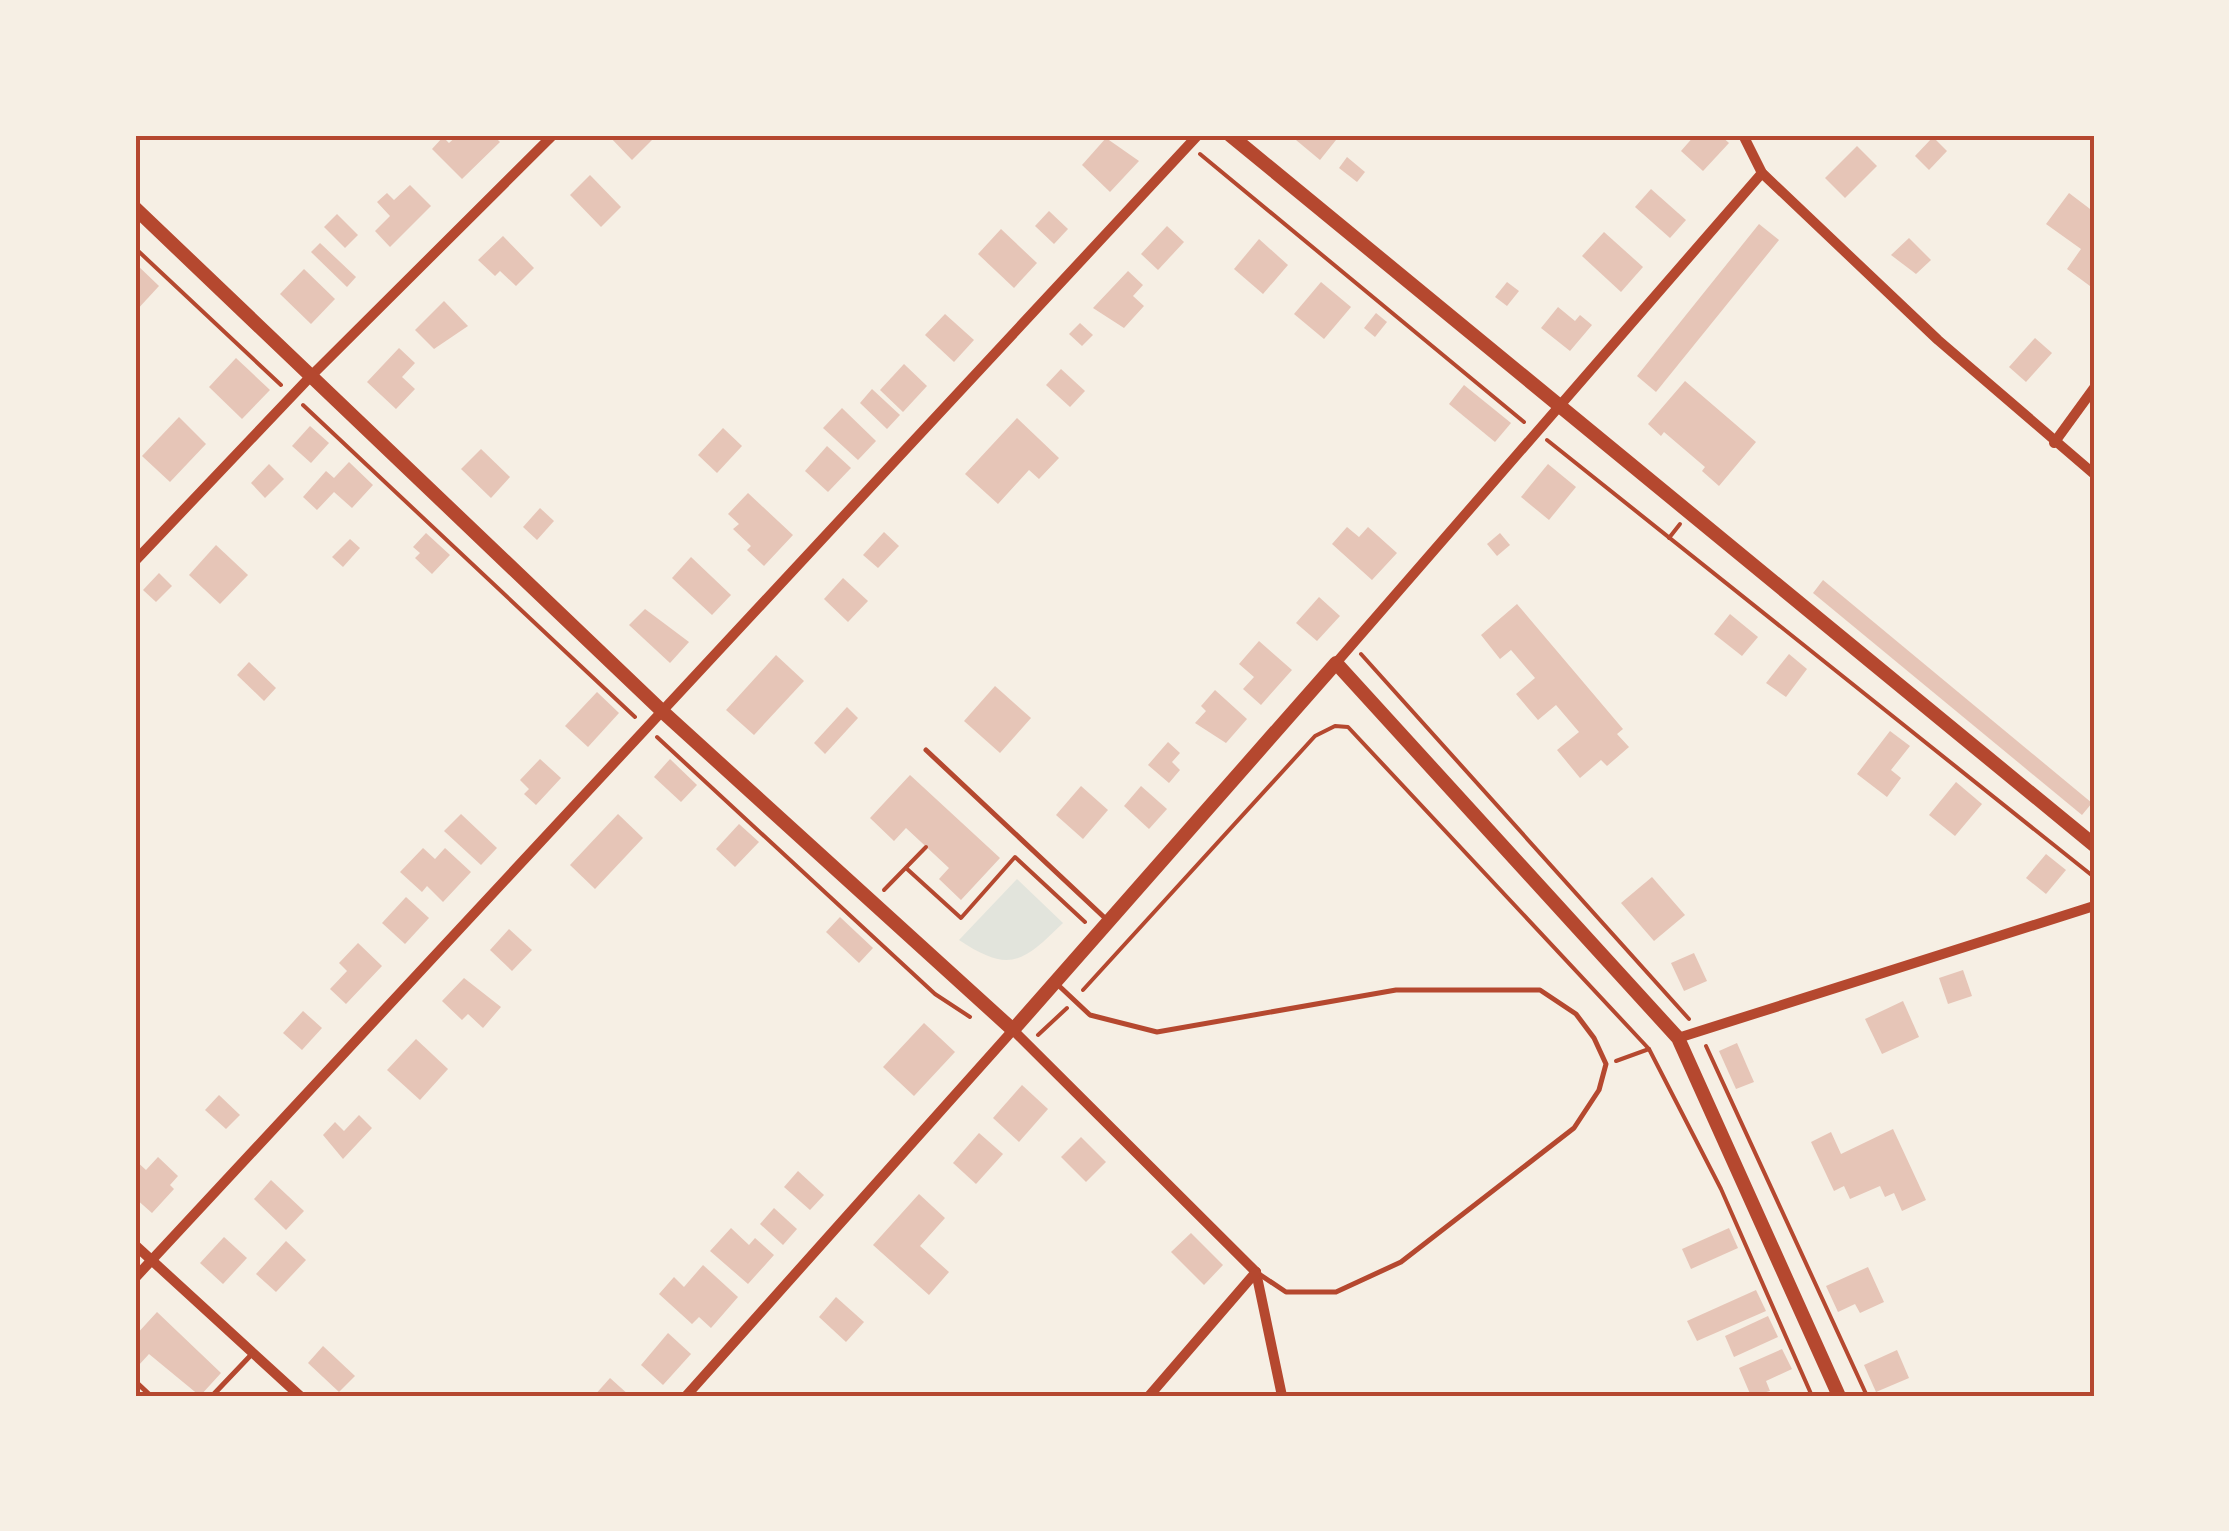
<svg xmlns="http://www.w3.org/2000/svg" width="2229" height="1531" font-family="Georgia,serif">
<rect width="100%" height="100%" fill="#f6efe4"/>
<path fill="#e2e4dc" d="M1017 879 1063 923C1023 962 1010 974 959 940Z"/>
<g fill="#e6c5b7">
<path d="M458 135H493L500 142 462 179 432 149 443 137 449 143Z"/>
<path d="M608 135H647L652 140 632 160Z"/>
<path d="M1290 135H1340L1320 160Z"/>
<path d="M1695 135H1720L1729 143 1703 171 1681 151Z"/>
<path d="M1933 137 1947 151 1929 170 1915 156Z"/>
<path d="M1106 138 1139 161 1110 192 1082 165Z"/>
<path d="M1857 146 1877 166 1845 198 1825 178Z"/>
<path d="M1347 157 1365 172 1357 182 1339 168Z"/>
<path d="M590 175 621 207 601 227 570 195Z"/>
<path d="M410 185 431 206 390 247 375 231 390 216 377 202 387 193 394 200Z"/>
<path d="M1651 189 1686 220 1670 238 1635 207Z"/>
<path d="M2069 193 2094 212V289L2067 269 2081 249 2046 224Z"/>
<path d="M1049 211 1068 229 1054 244 1035 226Z"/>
<path d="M337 214 358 235 345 248 324 227Z"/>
<path d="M1759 224 1779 240 1656 392 1637 376Z"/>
<path d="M1167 226 1184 242 1158 270 1141 254Z"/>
<path d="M1001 229 1037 263 1014 288 978 254Z"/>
<path d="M1604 232 1643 267 1621 292 1582 256Z"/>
<path d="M503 236 534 268 516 286 500 271 495 276 478 260Z"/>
<path d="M1909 238 1931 260 1916 274 1891 255Z"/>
<path d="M1259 239 1288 265 1263 294 1234 269Z"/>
<path d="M320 243 356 277 347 287 311 252Z"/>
<path d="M135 263 159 286 135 312Z"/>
<path d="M304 269 335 299 311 324 280 294Z"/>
<path d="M1128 271 1143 285 1133 296 1144 306 1124 328 1093 308Z"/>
<path d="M1321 282 1351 307 1324 339 1294 314Z"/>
<path d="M1507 282 1519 291 1507 306 1495 297Z"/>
<path d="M444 301 468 326 434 349 415 330Z"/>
<path d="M1558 307 1575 321 1580 315 1592 325 1570 351 1541 328Z"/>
<path d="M1376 313 1387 322 1375 337 1364 328Z"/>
<path d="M945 314 974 340 954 362 925 335Z"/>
<path d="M1080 323 1093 335 1082 346 1069 334Z"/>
<path d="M2035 338 2052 353 2026 382 2009 367Z"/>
<path d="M399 348 415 363 402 377 415 389 396 409 367 382Z"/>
<path d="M236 358 270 390 242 419 209 387Z"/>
<path d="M904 364 927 386 903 412 880 390Z"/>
<path d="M1061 369 1085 391 1070 407 1046 385Z"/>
<path d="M1685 381 1756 442 1719 486 1702 471 1705 467 1664 432 1661 436 1648 424Z"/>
<path d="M1464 385 1511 423 1495 442 1449 404Z"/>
<path d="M872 389 900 415 887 429 860 403Z"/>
<path d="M842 408 876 441 858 460 823 428Z"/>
<path d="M179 417 206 444 170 482 142 456Z"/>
<path d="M1017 418 1059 458 1039 479 1029 470 998 504 965 474Z"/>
<path d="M310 426 329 443 311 463 292 446Z"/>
<path d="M723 428 742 446 717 473 698 455Z"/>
<path d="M827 446 851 468 828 492 805 471Z"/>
<path d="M481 449 510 477 491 498 461 469Z"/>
<path d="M349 462 373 485 352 508 334 492 317 510 303 497 326 471 334 478Z"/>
<path d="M269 464 284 479 265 498 251 483Z"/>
<path d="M1548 464 1576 487 1549 520 1521 497Z"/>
<path d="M748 493 793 535 764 566 747 550 751 546 733 529 739 524 728 514Z"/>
<path d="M540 508 554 521 537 540 523 527Z"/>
<path d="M1347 527 1359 537 1368 527 1397 553 1372 580 1332 544Z"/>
<path d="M884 532 899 546 878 568 863 555Z"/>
<path d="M426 533 450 555 432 574 415 558 420 553 413 547Z"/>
<path d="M1500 533 1510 545 1497 556 1487 544Z"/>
<path d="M350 539 360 548 343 567 332 557Z"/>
<path d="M216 545 248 575 220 604 189 575Z"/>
<path d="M691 557 731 595 712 615 672 578Z"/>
<path d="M159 573 172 586 156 602 143 590Z"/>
<path d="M843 578 868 601 848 622 824 599Z"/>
<path d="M1823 580 2092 803 2082 815 1813 593Z"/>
<path d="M1319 597 1340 616 1317 641 1296 623Z"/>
<path d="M1517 604 1623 729 1617 734 1629 747 1607 766 1601 760 1580 778 1557 750 1579 732 1556 705 1538 720 1516 694 1535 678 1511 650 1500 659 1481 635Z"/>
<path d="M645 609 689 642 670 663 629 625Z"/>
<path d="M1730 614 1758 637 1742 656 1714 634Z"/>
<path d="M1259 641 1292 670 1261 705 1243 689 1254 677 1239 664Z"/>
<path d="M1789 654 1807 669 1786 697 1766 683Z"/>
<path d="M776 655 804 681 754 735 726 710Z"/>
<path d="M249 662 276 688 264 701 237 675Z"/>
<path d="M995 686 1031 718 1000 753 964 721Z"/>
<path d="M1215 690 1247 719 1226 743 1195 723 1206 711 1201 706Z"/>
<path d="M597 692 619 713 588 747 565 726Z"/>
<path d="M847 707 858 718 825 754 814 743Z"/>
<path d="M1890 731 1910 746 1891 770 1901 778 1887 797 1857 774Z"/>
<path d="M1168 742 1180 753 1172 762 1180 770 1169 783 1148 765Z"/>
<path d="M540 759 561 778 536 805 524 794 529 789 520 780Z"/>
<path d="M670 759 697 785 681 802 654 777Z"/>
<path d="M910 775 1000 858 961 900 939 879 949 868 906 828 894 841 870 818Z"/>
<path d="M1956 782 1982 804 1955 836 1929 815Z"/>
<path d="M1081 786 1108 810 1083 839 1056 815Z"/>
<path d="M1141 786 1167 809 1149 829 1124 806Z"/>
<path d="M461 814 497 848 481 865 444 831Z"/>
<path d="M618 814 643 838 595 889 570 865Z"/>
<path d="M739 824 759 842 735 867 716 849Z"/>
<path d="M423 848 435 859 445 848 471 872 443 902 427 886 422 892 400 872Z"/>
<path d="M2046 854 2066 870 2046 894 2026 878Z"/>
<path d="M1652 877 1685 915 1654 941 1621 903Z"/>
<path d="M406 897 429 918 405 944 382 923Z"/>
<path d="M840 917 873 948 859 963 826 932Z"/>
<path d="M509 929 532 950 512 971 490 950Z"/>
<path d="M358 943 382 966 346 1004 330 989 347 971 339 963Z"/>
<path d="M1694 953 1707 981 1684 991 1671 963Z"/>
<path d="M1963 970 1972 996 1948 1004 1939 978Z"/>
<path d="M464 978 501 1007 483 1028 468 1014 462 1020 442 1001Z"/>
<path d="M1903 1001 1919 1037 1882 1054 1865 1019Z"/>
<path d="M303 1011 322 1028 302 1050 283 1033Z"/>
<path d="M924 1023 955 1052 914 1096 883 1067Z"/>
<path d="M416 1039 448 1069 420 1100 387 1070Z"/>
<path d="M1737 1043 1754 1082 1736 1089 1719 1051Z"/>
<path d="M1022 1085 1048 1109 1019 1142 993 1118Z"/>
<path d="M219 1095 240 1115 226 1129 205 1110Z"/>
<path d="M359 1115 372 1128 343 1159 323 1135 335 1122 344 1131Z"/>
<path d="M1893 1129 1926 1200 1902 1211 1894 1193 1885 1197 1880 1186 1850 1199 1844 1186 1834 1191 1811 1142 1831 1132 1841 1154Z"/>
<path d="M979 1133 1003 1154 976 1184 953 1163Z"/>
<path d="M1081 1137 1106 1162 1086 1182 1061 1157Z"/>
<path d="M158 1157 178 1176 170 1185 174 1189 152 1213 135 1198V1160L146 1170Z"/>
<path d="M798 1171 824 1195 810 1210 784 1187Z"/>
<path d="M271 1180 304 1211 286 1230 254 1199Z"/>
<path d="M919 1194 945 1218 920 1246 949 1272 929 1295 873 1245Z"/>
<path d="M774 1208 797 1229 783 1245 760 1224Z"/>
<path d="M731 1228 749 1245 755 1238 774 1255 748 1284 710 1251Z"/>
<path d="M1729 1228 1738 1248 1691 1269 1682 1249Z"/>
<path d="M1191 1233 1223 1265 1204 1285 1171 1252Z"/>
<path d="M224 1237 247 1258 223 1284 200 1263Z"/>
<path d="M286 1241 306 1260 276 1292 256 1274Z"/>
<path d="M703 1265 738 1297 711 1328 699 1317 692 1324 659 1294 674 1277 684 1287Z"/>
<path d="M1868 1267 1884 1302 1860 1313 1855 1304 1838 1312 1826 1286Z"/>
<path d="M1756 1290 1766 1311 1697 1341 1687 1321Z"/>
<path d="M836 1297 864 1322 846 1342 819 1317Z"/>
<path d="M157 1312 221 1373 200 1396 149 1354 138 1366 135 1363V1336Z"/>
<path d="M1768 1316 1778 1337 1734 1357 1725 1336Z"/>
<path d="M668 1333 691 1354 663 1385 641 1365Z"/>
<path d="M323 1346 355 1376 339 1392 308 1363Z"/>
<path d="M1782 1349 1792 1369 1766 1381 1770 1391 1751 1396 1739 1368Z"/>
<path d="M1897 1350 1909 1378 1876 1392 1864 1365Z"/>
<path d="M610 1378 630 1396H594Z"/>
</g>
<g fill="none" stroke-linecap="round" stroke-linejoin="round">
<g stroke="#b5482f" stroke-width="4">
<path d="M1200 154 1524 422"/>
<path d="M135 248 281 385"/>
<path d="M303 405 635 717"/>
<path d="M1547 440 2094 877"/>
<path d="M1669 538 1680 524"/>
<path d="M1361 654 1689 1019"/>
<path d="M657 737 935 994 970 1017"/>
<path d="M906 868 961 918 1015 857 1085 922"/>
<path d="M884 890 926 847"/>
<path d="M1083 990 1315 736 1335 726 1348 727 1649 1049 1721 1189 1812 1396"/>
<path d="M1038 1035 1067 1008"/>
<path d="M1706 1046 1867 1396"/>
<path d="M1616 1061 1649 1049"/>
</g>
<g stroke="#b5482f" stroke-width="5">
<path d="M135 326H136"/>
<path d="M926 750 1106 919"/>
<path d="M1057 984 1090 1015 1157 1032 1396 990H1540L1576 1014 1594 1038 1606 1064 1599 1090 1574 1128 1401 1262 1336 1292H1286L1259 1274"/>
<path d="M135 1381 151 1396"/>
<path d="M212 1396 251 1355"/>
</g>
<g stroke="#b5482f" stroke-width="10">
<path d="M1743 135 1762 173 1938 340 2094 474"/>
<path d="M2054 443 2094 388"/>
<path d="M135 561 310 377 553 135"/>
<path d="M1336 663 1762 173"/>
<path d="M1678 1038 2094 906"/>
<path d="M135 1245 300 1396"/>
<path d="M1256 1272 1282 1396"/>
<path d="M135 1278 1198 135"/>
<path d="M686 1396 1013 1030 1256 1272"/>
<path d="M1149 1396 1256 1272"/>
</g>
<g stroke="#b5482f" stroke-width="14">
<path d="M1230 135 2094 845"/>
<path d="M135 208 663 712 1013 1030 1336 663 1678 1038 1839 1396"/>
</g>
</g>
<rect width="2229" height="1531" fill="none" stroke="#f6efe4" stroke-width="275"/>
<rect x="138" y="138" width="1954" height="1256" fill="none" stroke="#b5482f" stroke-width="4"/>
</svg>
